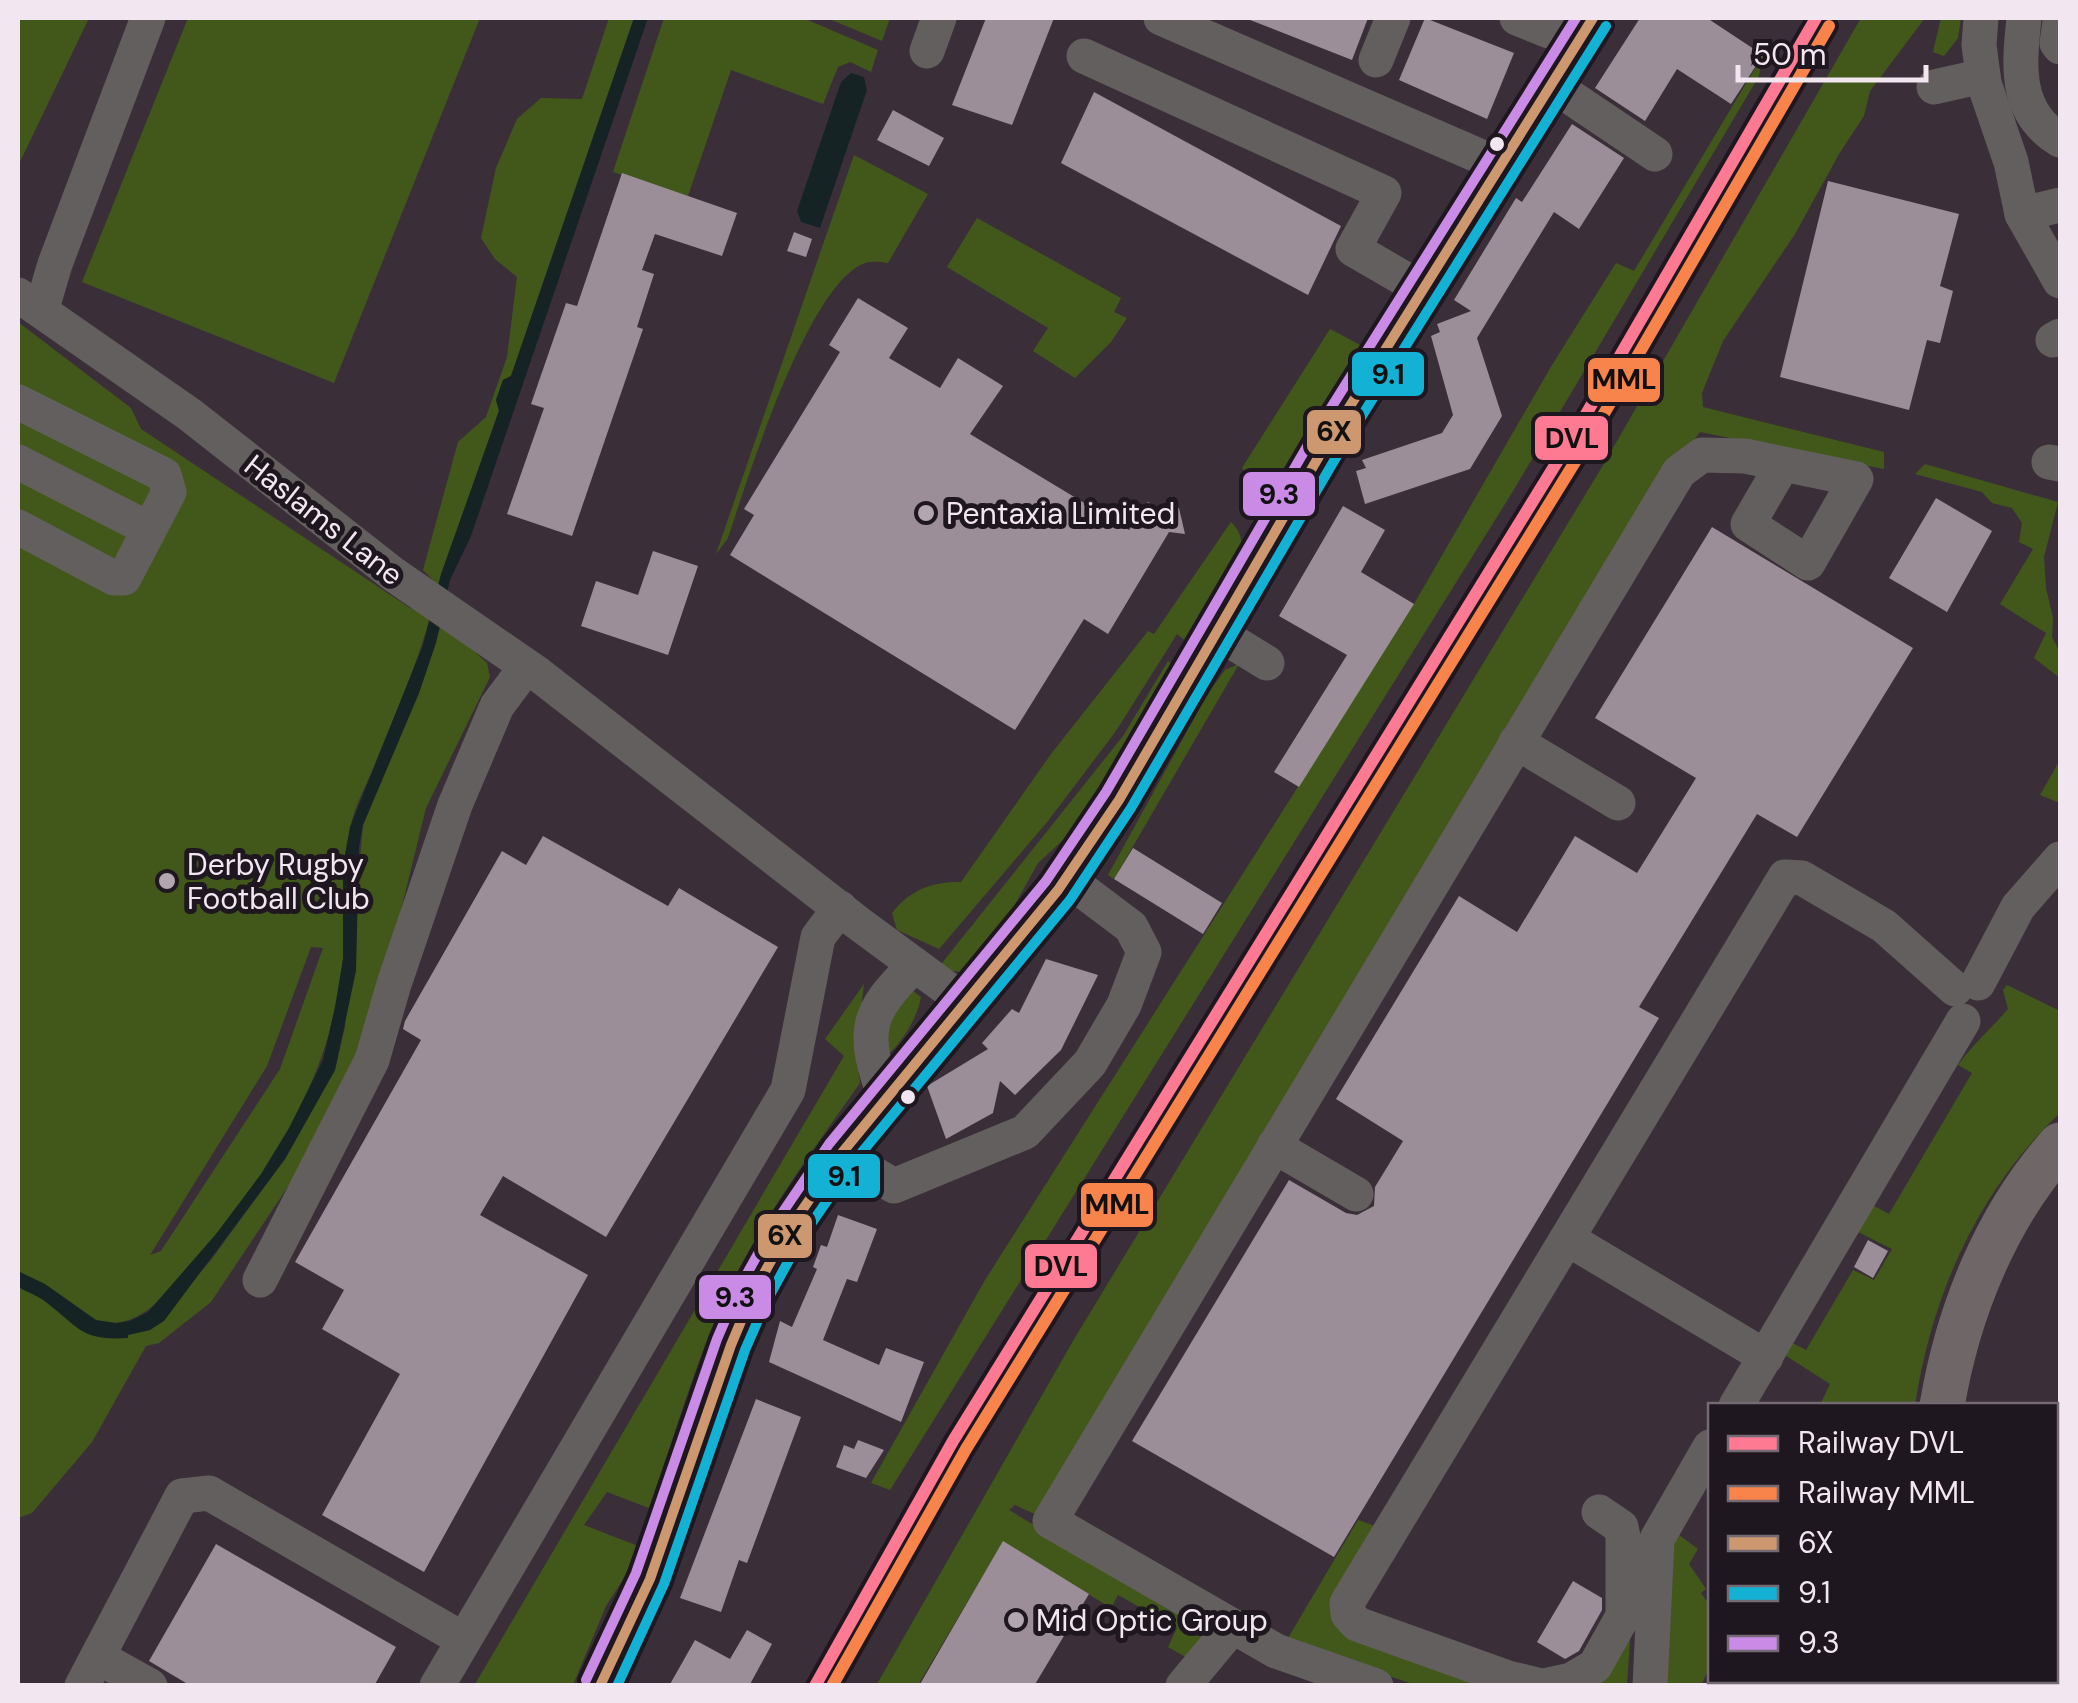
<svg xmlns="http://www.w3.org/2000/svg" width="2078" height="1703" font-family="'DM Sans',sans-serif">
<rect width="100%" height="100%" fill="#3a2f39"/>
<g fill="#42581b" fill-rule="evenodd">
<path d="M18 18H89L18 166Z"/>
<path d="M188 18H480L334 383 82 282Z"/>
<path d="M609 18H634L511 376 503 380 496 400 499 410 438 585 423 570 458 442 486 417 507 357 517 277 495 259 481 238 496 168 517 119 541 98 582 99Z"/>
<path d="M664 18H803L878 50 871 72 850 62 838 67 823 104 731 70 688 196 613 172Z"/>
<path d="M827 18H890L882 41Z"/>
<path d="M1861 18H1925L1870 91 1864 116 1839 154 1795 234 1723 341 1702 393 1703 407 1884 452V469L1700 432 1633 523 1475 778 1050 1521 1015 1505 1009 1510 1195 1621 1202 1630V1639L1187 1658 1168 1647 1177 1628 1118 1595 1111 1608 1003 1542 918 1685 876 1686 1073 1341 1602 467Z"/>
<path d="M1941 18H1961L1958 38 1944 56 1933 52Z"/>
<path d="M1763 55 1759 76 1510 496 890 1490 871 1483 985 1280 1414 604 1552 365 1616 263 1634 271Z"/>
<path d="M854 155 928 194 888 263C881 262 872 261 865 263 808 283 747 481 728 538L716 554Z"/>
<path d="M977 218 1121 298 1114 312 1127 318 1111 342 1075 378 1033 351 1048 328 947 267Z"/>
<path d="M18 322 131 408 141 429 410 608 432 610C418 664 395 714 374 766 366 786 353 809 350 830 343 871 347 916 343 958 334 1071 270 1177 195 1259 171 1285 153 1318 116 1323L127 1335 150 1330 211 1260 285 1159 335 1070 345 1027 363 825 419 693 442 622 487 663 490 677 426 808 384 979 357 1060 297 1173 211 1302 159 1343 146 1346 92 1442 32 1513 18 1518ZM311 947 323 948 280 1069 161 1251 150 1255 267 1066Z"/>
<path d="M1330 329 1362 346C1348 370 1300 465 1282 478 1272 484 1261 482 1250 482L1242 468Z"/>
<path d="M1925 464 2058 502 2044 557 2046 588 2053 618 2052 637 2060 652V678L2034 658 2046 633 2000 604 2033 549 2019 542 2022 523 2012 508 1992 503 1982 492 1915 474Z"/>
<path d="M1231 522C1263 552 1215 604 1197 633L1188 643 1177 634 1116 731 1048 821 939 949 897 930 892 913C911 889 932 882 961 882L1051 754 1148 631 1154 634Z"/>
<path d="M1168 661 1177 669 1092 813 1038 863 993 944 970 969 960 972 938 968 1123 736Z"/>
<path d="M1239 664 1114 879 1108 875 1207 695 1225 670Z"/>
<path d="M2060 760V803L2040 795Z"/>
<path d="M864 984 856 1051 860 1083C819 1141 776 1200 742 1263 701 1340 678 1427 649 1508L607 1492 584 1525 638 1546 624 1578 606 1606 573 1685 474 1686 844 1056 825 1039Z"/>
<path d="M2007 985 2060 1011V1113C1977 1191 1932 1295 1915 1405H1820L1830 1384 1780 1352 1787 1340 1806 1350 1853 1270 1874 1280 1892 1249 1856 1231 1872 1205 1889 1214 1972 1073 1958 1065C1973 1044 1991 1029 2008 1009L2003 990Z"/>
<path d="M913 991 921 997C918 1017 900 1047 884 1057L885 1005Z"/>
<path d="M1358 1520 1378 1527 1335 1596 1511 1685H1416L1304 1648 1288 1638Z"/>
<path d="M1675 1532 1698 1549 1689 1564 1706 1589 1701 1593 1710 1606V1667L1701 1685 1667 1686 1666 1631Z"/>
<path d="M1631 1626 1627 1685 1598 1686Z"/>
<path d="M1717 1681H1762L1773 1685 1778 1680 1914 1681 1905 1686 1715 1685Z"/>
</g>
<g fill="#162325">
<path d="M634 18H648L471 536 450 580 436 643 419 693 363 825 359 847 356 971 335 1070 285 1159 164 1321 150 1330 128 1335V1338C81 1341 80 1328 47 1303 39 1296 27 1292 18 1287V1271L45 1284 96 1320 116 1323 130 1321 148 1312 216 1234 261 1174 289 1128 323 1060 335 1007 343 959V865L350 827 423 645 441 574 499 411 496 400 503 380 511 376Z"/>
<path d="M851 73 864 77 867 90 820 228 801 222 797 211 841 82Z"/>
</g>
<g fill="#9c8e98">
<path d="M986 18H1054L1012 125 952 105Z"/>
<path d="M1245 18H1368L1352 60Z"/>
<path d="M1425 18 1514 53 1487 119 1399 80Z"/>
<path d="M1640 18H1707L1763 55 1731 104 1677 69 1645 121 1595 88Z"/>
<path d="M1094 92 1341 226 1308 295 1061 163Z"/>
<path d="M893 110 944 138 929 166 877 140Z"/>
<path d="M1572 124 1624 158 1579 229 1554 212 1477 338 1502 416 1470 469 1365 504 1356 471 1366 468 1362 460 1442 433 1453 415 1431 336 1440 332 1437 324 1471 311 1454 300 1516 198 1522 202Z"/>
<path d="M622 173 737 213 722 256 655 234 642 270 654 274 637 327 643 329 572 536 507 514 544 408 531 404 566 303 577 306Z"/>
<path d="M1828 181 1959 214 1940 286 1953 291 1940 343 1927 340 1909 410 1780 377Z"/>
<path d="M794 232 812 239 806 257 787 251Z"/>
<path d="M858 298 908 328 889 358 940 388 958 358 1003 386 970 434 1129 530 1148 502 1164 511 1179 508 1185 534 1169 532 1108 634 1084 619 1015 730 730 555 754 515 744 509 840 352 829 345Z"/>
<path d="M1936 498 1992 531 1947 612 1889 578Z"/>
<path d="M1343 506 1385 530 1361 572 1414 604 1299 787 1274 772 1347 655 1279 616Z"/>
<path d="M1712 527 1913 648 1797 837 1757 814 1639 1007 1659 1018 1334 1557 1132 1441 1289 1180 1346 1213 1357 1215 1374 1206 1375 1187 1403 1141 1336 1099 1459 896 1517 932 1575 836 1637 873 1696 778 1595 718Z"/>
<path d="M653 551 698 566 668 655 581 626 596 581 638 595Z"/>
<path d="M543 836 668 906 679 888 778 947 606 1237 503 1176 480 1215 588 1275 424 1572 322 1515 400 1374 322 1329 344 1290 295 1262 421 1040 403 1029 405 1021 502 851 526 865Z"/>
<path d="M1133 848 1222 903 1203 934 1114 879Z"/>
<path d="M1046 959 1098 975 1061 1050 1015 1095 1000 1081 993 1113 946 1139 927 1086 988 1049 982 1043 1012 1009 1019 1013Z"/>
<path d="M838 1215 877 1229 857 1282 847 1279 823 1340 879 1365 886 1348 924 1362 901 1422 769 1362 780 1321 792 1327 817 1269 813 1267 821 1245 827 1247Z"/>
<path d="M1868 1240 1888 1251 1873 1278 1854 1267Z"/>
<path d="M756 1399 801 1417 747 1563 739 1560 721 1612 680 1598Z"/>
<path d="M858 1440 884 1450 866 1478 836 1467 844 1445 854 1449Z"/>
<path d="M1003 1541 1089 1594 1034 1686H919Z"/>
<path d="M216 1544 396 1647 374 1686H191L149 1661Z"/>
<path d="M1573 1581 1602 1598V1610L1579 1651 1565 1659 1537 1642Z"/>
<path d="M747 1630 772 1644 749 1686H669L695 1640 730 1659Z"/>
</g>
<g fill="none" stroke-linecap="round" stroke-linejoin="round">
<g stroke="#645f5f" stroke-width="35">
<path d="M1161 18 1500 165"/>
<path d="M1517 18 1549 31 1572 18"/>
<path d="M1981 18 1979 45 1984 83 2011 162 2022 214 2060 281"/>
<path d="M2024 18C2019 66 2014 112 2060 140"/>
<path d="M2060 21 2057 43 2060 47"/>
<path d="M927 51 939 18"/>
<path d="M1084 56 1384 193 1353 249 1422 289"/>
<path d="M1376 60 1393 18"/>
<path d="M1551 84 1655 154"/>
<path d="M1934 87 1983 76"/>
<path d="M2022 214 2060 205"/>
<path d="M18 295 189 414 393 574 538 674 858 923 964 1001"/>
<path d="M42 308 55 264 148 18"/>
<path d="M2053 340 2060 336"/>
<path d="M18 402 164 475 169 492 124 578H114L18 527"/>
<path d="M18 462 149 529"/>
<path d="M2049 462 2060 464"/>
<path d="M1218 633 1267 663"/>
<path d="M1516 742 1618 803"/>
<path d="M1978 983 2018 907 2060 859"/>
<path d="M885 1098C862 1032 864 1014 915 965"/>
<path d="M1274 1146 1356 1194"/>
<path d="M841 1154 894 1186 1025 1132 1090 1063 1124 1005 1144 952 1131 927 1066 878"/>
<path d="M1568 1239 1766 1357"/>
<path d="M260 1280 372 1060 394 984 455 805 497 706 526 667"/>
<path d="M1736 1406 1963 1021"/>
<path d="M2056 1448 2060 1447"/>
<path d="M98 1657 150 1686"/>
<path d="M2040 1680 2041 1686"/>
<path d="M82 1686 182 1496 209 1493 464 1640"/>
<path d="M437 1686 788 1090 818 937 840 908"/>
<path d="M600 1686 650 1579 731 1345 752 1295 787 1232 841 1154 1058 890 1119 800 1325 446 1593 18"/>
<path d="M1183 1686 1232 1627"/>
<path d="M1376 1686 1276 1651 1050 1521 1679 472 1702 455 1745 456 1856 479 1808 563 1748 524 1783 464"/>
<path d="M1541 1686 1508 1678 1357 1624 1348 1614 1347 1603 1785 877 1802 878 1884 926 1955 989"/>
<path d="M1543 1686 1571 1680 1595 1666 1623 1616V1537L1621 1527 1599 1512"/>
<path d="M1650 1686 1657 1539 1710 1447"/>
</g>
<g stroke="#6f6767" stroke-width="45">
<path d="M1942 1406C1958 1311 1996 1217 2060 1145"/>
<path d="M1970 1680 1971 1686"/>
</g>
<defs>
<path id="bus-1" d="M600 1686 650 1579 731 1345 752 1295 787 1232 841 1154 1058 890 1119 800 1325 446 1593 18"/>
<path id="bus-2" d="M617 1686 664 1584 745 1350 766 1302 800 1240 853 1163 1070 900 1131 808 1338 454 1606 26"/>
<path id="bus-3" d="M586 1680 636 1573 717 1339 739 1288 774 1225 829 1144 1046 881 1106 792 1312 438 1576 18"/>
</defs>
<use href="#bus-1" stroke="#1f171f" stroke-width="18"/>
<use href="#bus-2" stroke="#1f171f" stroke-width="18"/>
<use href="#bus-3" stroke="#1f171f" stroke-width="18"/>
<use href="#bus-1" stroke="#cd976f" stroke-width="10"/>
<use href="#bus-2" stroke="#13b2d5" stroke-width="10"/>
<use href="#bus-3" stroke="#ca8be6" stroke-width="10"/>
<defs>
<path id="rail-1" d="M815 1686 953 1441 1578 428 1816 18"/>
<path id="rail-2" d="M832 1686 966 1449 1591 436 1829 26"/>
</defs>
<use href="#rail-1" stroke="#1f171f" stroke-width="20"/>
<use href="#rail-2" stroke="#1f171f" stroke-width="20"/>
<use href="#rail-1" stroke="#fe7a93" stroke-width="12"/>
<use href="#rail-2" stroke="#f8844c" stroke-width="12"/>
</g>
<g fill="#f2e6f1" stroke="#1f171f" stroke-width="4">
<circle cx="1497" cy="144" r="9"/>
<circle cx="908" cy="1097" r="9"/>
</g>
<g fill="#b2a6b1" stroke="#1f171f" stroke-width="4">
<circle cx="926" cy="513" r="10"/>
<circle cx="167" cy="881" r="10"/>
<circle cx="1016" cy="1620" r="10"/>
</g>
<g text-anchor="middle" dominant-baseline="central" stroke-width="10" stroke-linejoin="round" paint-order="stroke">
<g font-size="30" fill="#f2e6f1" stroke="#1f171f" text-anchor="start">
<text x="946" y="513">Pentaxia Limited</text>
<text x="187" y="864">Derby Rugby<tspan x="187" dy="34">Football Club</tspan></text>
<text x="1036" y="1620">Mid Optic Group</text>
</g>
<g font-size="30" fill="#f2e6f1" stroke="#1f171f">
<text transform="translate(324 520) rotate(38)">Haslams Lane</text>
</g>
</g>
<g stroke="#1f171f" stroke-width="4">
<rect x="1350" y="350" width="76" height="48" rx="10" fill="#13b2d5"/>
<rect x="1586" y="356" width="76" height="48" rx="10" fill="#f8844c"/>
<rect x="1305" y="408" width="58" height="48" rx="10" fill="#cd976f"/>
<rect x="1533" y="414" width="77" height="48" rx="10" fill="#fe7a93"/>
<rect x="1241" y="470" width="76" height="48" rx="10" fill="#ca8be6"/>
<rect x="806" y="1152" width="76" height="48" rx="10" fill="#13b2d5"/>
<rect x="1079" y="1181" width="76" height="48" rx="10" fill="#f8844c"/>
<rect x="756" y="1212" width="58" height="48" rx="10" fill="#cd976f"/>
<rect x="1023" y="1242" width="76" height="48" rx="10" fill="#fe7a93"/>
<rect x="697" y="1273" width="76" height="48" rx="10" fill="#ca8be6"/>
</g>
<g font-size="28" text-anchor="middle" font-weight="bold" fill="#111">
<text x="1388" y="384">9.1</text>
<text x="1624" y="389">MML</text>
<text x="1334" y="441">6X</text>
<text x="1572" y="448">DVL</text>
<text x="1279" y="504">9.3</text>
<text x="844" y="1186">9.1</text>
<text x="1117" y="1214">MML</text>
<text x="785" y="1245">6X</text>
<text x="1061" y="1276">DVL</text>
<text x="735" y="1307">9.3</text>
</g>
<rect width="2078" height="1703" fill="none" stroke="#f2e6f1" stroke-width="40"/>
<rect x="1708" y="1403" width="350" height="280" fill="#1f171f" stroke="#736a73" stroke-width="2.5"/>
<rect x="1728" y="1436" width="50" height="15" fill="#fe7a93" stroke="#736a73" stroke-width="2.5"/>
<text x="1798" y="1453" font-size="30" fill="#f2e6f1">Railway DVL</text>
<rect x="1728" y="1486" width="50" height="15" fill="#f8844c" stroke="#736a73" stroke-width="2.5"/>
<text x="1798" y="1503" font-size="30" fill="#f2e6f1">Railway MML</text>
<rect x="1728" y="1536" width="50" height="15" fill="#cd976f" stroke="#736a73" stroke-width="2.5"/>
<text x="1798" y="1553" font-size="30" fill="#f2e6f1">6X</text>
<rect x="1728" y="1586" width="50" height="15" fill="#13b2d5" stroke="#736a73" stroke-width="2.5"/>
<text x="1798" y="1603" font-size="30" fill="#f2e6f1">9.1</text>
<rect x="1728" y="1636" width="50" height="15" fill="#ca8be6" stroke="#736a73" stroke-width="2.5"/>
<text x="1798" y="1653" font-size="30" fill="#f2e6f1">9.3</text>
<path d="M1738 65v15h188v-15" fill="none" stroke="#f2e6f1" stroke-width="5"/>
<text x="1753" y="65" font-size="30" fill="#f2e6f1" stroke="#1f171f" stroke-width="8" paint-order="stroke">50 m</text>
</svg>
